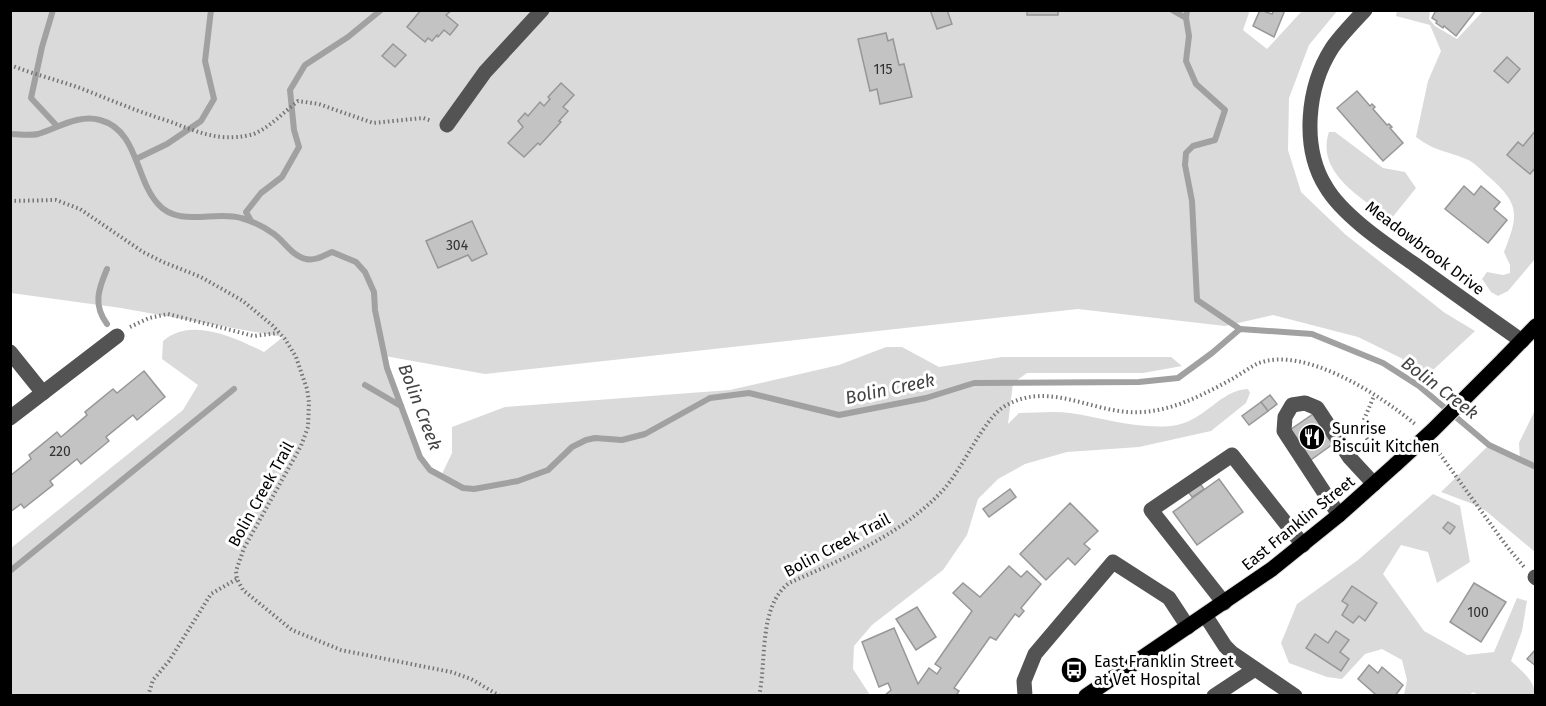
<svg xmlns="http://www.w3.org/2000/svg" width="1546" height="706" font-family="'Fira Sans',sans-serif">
<rect width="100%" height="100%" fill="#fff"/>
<g fill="#dadada">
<path d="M1250 10 1243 30 1267 49 1302 11 1338 10 1309 45 1289 98 1288 150 1301 192 1346 235 1445 313 1475 331 1433 370 1419 376 1401 358 1358 337 1273 315 1225 326 1078 309 485 374 385 356 387 368 420 457 430 470 441 476 452 453V427L505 407 730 390 839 365 886 347H902L939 367 1002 357H1171L1182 366 1143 373H1027L1013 383 1008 424 1019 413C1036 413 1054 411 1070 413 1104 418 1136 429 1171 426 1204 423 1219 390 1248 389L1250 393 1246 403 1211 431 1139 447 1067 452 1025 464 998 479 978 499 967 535 943 570 872 625 854 646 853 669 870 695 11 696V548L183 410 198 385 162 359 163 341C191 316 236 338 264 352L283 337 121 308 11 293V11Z"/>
<path d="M1397 11H1430L1429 19 1435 26 1457 39 1483 11H1535V259L1508 291 1498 296 1491 292 1482 279 1487 272 1503 275 1510 273V265L1504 252C1519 214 1520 204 1488 176 1481 170 1474 162 1466 159 1445 150 1436 152 1416 137L1428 81 1441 51 1430 25 1396 16Z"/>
<path d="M1329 132H1335L1383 168 1405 172 1416 188 1391 219C1364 200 1315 173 1329 132Z"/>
<path d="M1535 410V552L1486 511 1473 504 1441 492 1489 445 1520 460 1519 443Z"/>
<path d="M1433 494 1460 506 1470 562 1437 583 1428 552 1401 545 1383 574 1424 631 1467 655 1494 652 1517 598 1527 601 1522 631 1511 661C1521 670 1535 681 1535 695H1479L1473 692 1469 695H1404L1407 680 1402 660 1382 649 1365 654 1342 679 1327 677 1289 663 1281 643 1297 604 1358 560Z"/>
</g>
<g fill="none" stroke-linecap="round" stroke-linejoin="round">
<g stroke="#a1a1a1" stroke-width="6">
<path d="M53 10 42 47 31 98 57 126"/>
<path d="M1172 10 1186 18"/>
<path d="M1187 10 1186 18 1189 36 1186 61 1196 84 1225 110 1215 140 1193 146 1186 153 1185 165 1192 201 1197 300 1240 329"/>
<path d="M10 134C19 134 30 136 38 134 58 128 78 114 100 120 138 130 135 179 158 204 179 228 215 210 241 218 253 221 264 227 274 234 284 241 293 257 306 259 315 261 323 256 332 252L356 262 365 272 374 292 375 310 387 368 420 457 430 470 463 488 474 489 518 481 548 470 572 447 586 440 595 438 622 440 645 434 710 398 749 393 839 415 926 398 974 383 1139 382 1178 378 1212 353 1240 329 1312 334 1383 363 1419 386 1489 445 1536 467"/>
<path d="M136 159 167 144 201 121 214 99 205 61 211 10"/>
<path d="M251 221 246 212 261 193 282 177 299 147 294 130 290 90 305 65 348 37 381 10"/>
<path d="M107 324C93 305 98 290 107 269"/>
<path d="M365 385 401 406"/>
<path d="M10 571 234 389"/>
</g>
</g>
<g fill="#c3c3c3" stroke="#979797" stroke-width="1.5">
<path d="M421 10H452L446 15 458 25 450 35 444 30 438 37 437 35 432 41 428 38 425 42 407 27Z"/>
<path d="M930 10H947L952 24 937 29Z"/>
<rect x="1027" y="10" width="31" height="5"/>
<path d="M1260 10 1272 14 1274 10H1285L1274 37 1253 26Z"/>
<path d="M1436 10H1476L1456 36 1444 26 1443 28 1436 23 1437 21 1432 18Z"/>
<path d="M886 33 888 41 893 39 899 65 904 64 912 97 880 104 877 89 870 91 858 39Z"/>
<path d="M393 44 406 55 395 67 382 56Z"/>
<path d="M1507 57 1520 69 1508 83 1494 71Z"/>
<path d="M561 83 574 95 563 107 568 111 559 121 561 122 540 145 538 143 524 157 508 143 523 127 518 121 525 113 528 116 540 102 544 106 550 99 548 97Z"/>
<path d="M1357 91 1370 106 1372 104 1375 107 1373 109 1387 125 1389 124 1392 127 1390 128 1403 143 1383 161 1337 108Z"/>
<path d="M1536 130V167L1530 174 1507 155 1518 142 1523 146Z"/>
<path d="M1464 186 1474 195 1481 186 1500 202 1494 209 1507 220 1488 243 1445 209Z"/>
<path d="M472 221 487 254 472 261 468 255 438 268 426 241Z"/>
<path d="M144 371 165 397 137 420 133 415 106 437 109 441 81 464 77 459 50 481 53 485 24 508 21 504 10 512V476L31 459 29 455 57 432 61 437 87 415 85 412 113 389 117 393Z"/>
<path d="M1270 395 1277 404 1268 411 1261 402Z"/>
<path d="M1261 402 1268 411 1249 425 1242 416Z"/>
<path d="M1316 412 1337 441 1308 462 1287 432Z"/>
<path d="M1219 479 1243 512 1197 545 1173 512Z"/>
<path d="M1198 481 1204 489 1192 497 1186 489Z"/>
<path d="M1010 489 1016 497 989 517 983 509Z"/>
<path d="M1070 503 1098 531 1084 544 1090 549 1075 565 1068 558 1046 580 1020 554Z"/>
<path d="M1448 522 1455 527 1450 534 1443 528Z"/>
<path d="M1009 566 1021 577 1027 571 1041 584 1021 608 1024 611 1019 617 1015 614 996 640 990 637 954 688 959 691 956 696H884L891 690 888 683 879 687 862 642 894 628 918 684 929 668 937 674 941 668 935 664 972 611 953 593 963 583 980 597Z"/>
<path d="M1474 583 1506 602 1481 642 1450 622Z"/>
<path d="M1352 586 1377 603 1365 621 1359 616 1353 623 1342 615 1348 605 1342 601Z"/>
<path d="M917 607 936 637 916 650 896 619Z"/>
<path d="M1336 631 1349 640 1340 652 1349 659 1341 671 1306 648 1315 634 1328 643Z"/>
<path d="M1536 649V666L1527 659Z"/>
<path d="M1369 665 1378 673 1382 667 1403 685 1395 696H1374L1375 694 1358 679Z"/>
</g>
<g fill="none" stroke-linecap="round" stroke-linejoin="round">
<defs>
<g id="major">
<path d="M1503 360 1536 326"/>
<path d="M1086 696 1272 569 1339 515 1396 464"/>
</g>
</defs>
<use href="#major" stroke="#dbdbdb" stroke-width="17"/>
<g stroke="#757575" stroke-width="4" stroke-dasharray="1.5 3" stroke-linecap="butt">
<path d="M10 65C33 74 57 80 80 88 108 99 134 110 162 119 193 129 215 143 250 135 265 132 285 111 298 101L319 104 373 123 423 118 432 121"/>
<path d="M10 201 56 200 80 209 143 252 163 262 201 277 243 301 272 325 285 339 296 357 307 389 309 402 308 427 301 446 244 548 236 571 237 579 243 590 292 630 341 650 451 672 471 679 500 696"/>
<path d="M130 327 149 318 168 314 254 336 278 333"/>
<path d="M1370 443 1360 429 1374 396"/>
<path d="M1437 450 1505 544 1524 567"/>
<path d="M148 696 153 680 169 661 211 594 237 579"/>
<path d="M759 696C767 660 758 607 789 583 843 559 903 534 944 489 963 468 984 418 1005 406 1051 379 1095 416 1143 412 1174 410 1205 394 1232 379 1241 374 1250 367 1259 363 1305 346 1380 395 1415 424"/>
</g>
<g stroke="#535353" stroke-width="15">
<path d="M1365 10C1354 22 1341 35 1332 48 1307 87 1301 147 1326 187 1343 216 1387 245 1414 264 1450 290 1486 316 1522 341"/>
<path d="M447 125 485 72 542 10"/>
<path d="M10 352 43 393"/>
<path d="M10 418 117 336"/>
<path d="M1339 515 1284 431 1285 417 1292 405 1305 403 1317 408 1350 458 1374 484"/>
<path d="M1535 577 1536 578"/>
<path d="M1224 603 1151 510 1232 455 1303 545"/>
<path d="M1205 615 1225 646 1232 653 1295 696"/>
<path d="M1025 696 1024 681 1035 654 1113 562 1169 598 1188 627"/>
<path d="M1214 696 1255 669"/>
</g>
<use href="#major" stroke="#000" stroke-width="15"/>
<defs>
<path id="major-bridge" d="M1396 464 1433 430 1503 360"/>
</defs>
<use href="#major-bridge" stroke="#dbdbdb" stroke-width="17" stroke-linecap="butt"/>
<use href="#major-bridge" stroke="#000" stroke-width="15"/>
</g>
<defs>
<symbol id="restaurant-disc" viewBox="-11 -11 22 22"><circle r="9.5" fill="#000" stroke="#fff"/><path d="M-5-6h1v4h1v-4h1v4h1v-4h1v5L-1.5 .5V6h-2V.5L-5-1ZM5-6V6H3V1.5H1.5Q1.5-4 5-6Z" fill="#fff"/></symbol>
<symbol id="bus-disc" viewBox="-11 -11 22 22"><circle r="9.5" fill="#000" stroke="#fff"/><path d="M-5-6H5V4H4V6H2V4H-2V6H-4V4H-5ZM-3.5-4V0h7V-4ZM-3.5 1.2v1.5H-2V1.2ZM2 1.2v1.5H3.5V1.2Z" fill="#fff"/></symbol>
</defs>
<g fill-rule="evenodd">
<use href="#restaurant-disc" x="1297" y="422" width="30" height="30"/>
<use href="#bus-disc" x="1059" y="655" width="30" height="30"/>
</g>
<g text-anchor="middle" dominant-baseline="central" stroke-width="6" stroke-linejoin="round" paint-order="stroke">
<g font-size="14" fill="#313131">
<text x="883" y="69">115</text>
<text x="457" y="245">304</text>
<text x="60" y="451">220</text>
<text x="1478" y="612">100</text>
</g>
<g font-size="16" fill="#000" stroke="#fff">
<text transform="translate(1425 248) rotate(37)">Meadowbrook Drive</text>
<text transform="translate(261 494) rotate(-61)">Bolin Creek Trail</text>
<text transform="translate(1298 523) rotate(-39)">East Franklin Street</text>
<text transform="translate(837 545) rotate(-28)">Bolin Creek Trail</text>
</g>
<g font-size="16" fill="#000" stroke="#fff" text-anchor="start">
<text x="1332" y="428">Sunrise<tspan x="1332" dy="18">Biscuit Kitchen</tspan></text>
<text x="1094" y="661">East Franklin Street<tspan x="1094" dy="18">at Vet Hospital</tspan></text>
</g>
<g font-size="18" font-style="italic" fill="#424242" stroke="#fff">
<text transform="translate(1440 388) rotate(37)">Bolin Creek</text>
<text transform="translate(890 389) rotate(-12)">Bolin Creek</text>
<text transform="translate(420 407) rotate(69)">Bolin Creek</text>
</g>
</g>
<rect width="1546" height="706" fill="none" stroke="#000000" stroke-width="24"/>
</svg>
